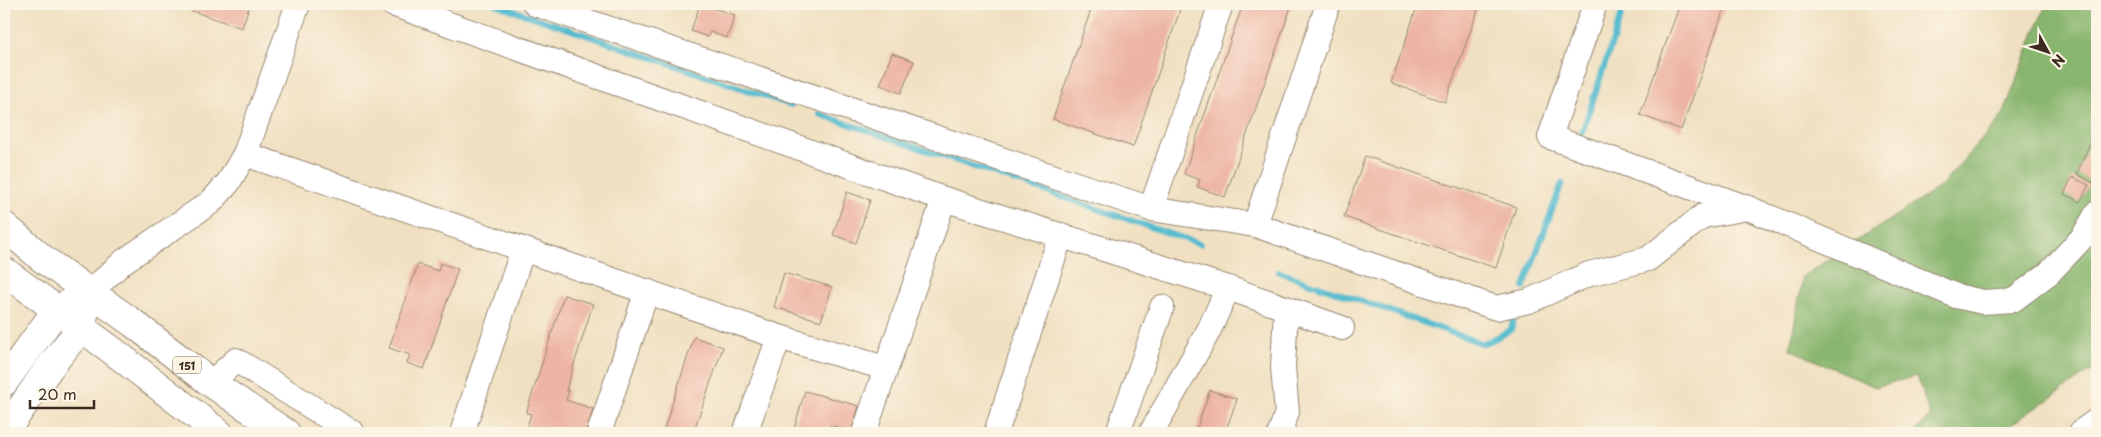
<svg xmlns="http://www.w3.org/2000/svg" width="2101" height="437" font-family="'Playpen Sans',sans-serif">
<rect width="100%" height="100%" fill="#fcf5e5"/>
<filter id="ink" filterUnits="userSpaceOnUse"><feTurbulence type="fractalNoise" baseFrequency=".02" numOctaves="2"/><feDisplacementMap in="SourceGraphic" scale="10" xChannelSelector="R" yChannelSelector="G"/><feConvolveMatrix kernelMatrix="1 2 1 2 8 2 1 2 1" color-interpolation-filters="sRGB"/></filter>
<filter id="wash" filterUnits="userSpaceOnUse"><feTurbulence type="fractalNoise" baseFrequency=".0096" numOctaves="4" result="noise"/><feDisplacementMap in="SourceGraphic" scale="20" xChannelSelector="R" yChannelSelector="G"/><feGaussianBlur stdDeviation="1.12" result="paint"/><feColorMatrix in="noise" values="0 0 0 0 0 0 0 0 0 0 0 0 0 0 0 0 0 1.4 0 .05"/><feComposite in="paint" operator="in"/></filter>
<g filter="url(#wash)">
<rect width="100%" height="100%" fill="#f0e0c1"/>
<path fill="#89b66e" stroke="#627046" d="M2046 4H2097V367L1998 433H1914L1930 416 1917 376 1875 387 1790 349 1803 276 1940 187 2003 115Z"/>
<g fill="none" stroke-linecap="round" stroke-linejoin="round">
<g stroke="#51bacf" stroke-width="6">
<path d="M495 4 791 105"/>
<path d="M819 114 1200 244"/>
<path d="M1582 133 1625 4"/>
<path d="M1279 272 1484 344 1511 330 1514 316"/>
<path d="M1524 287 1562 183"/>
</g>
</g>
<g id="blocks">
<g fill="#edb4a3">
<path d="M180 4H250L242 28 180 7Z"/>
<path d="M700 4 735 15 727 38 710 32 708 37 691 31Z"/>
<path d="M1093 4H1182L1133 147 1053 119Z"/>
<path d="M1243 4H1292L1225 197 1197 187 1200 180 1184 174Z"/>
<path d="M1418 4H1461L1478 10 1445 102 1391 83Z"/>
<path d="M1680 4H1726L1681 130 1640 115Z"/>
<path d="M892 53 914 61 901 93 880 85Z"/>
<path d="M2097 126V185L2077 174Z"/>
<path d="M1365 156 1516 207 1496 268 1344 217Z"/>
<path d="M2072 177 2089 185 2080 202 2064 194Z"/>
<path d="M847 192 870 200 856 243 833 235Z"/>
<path d="M440 263 458 269 424 369 407 363 410 355 389 348 418 264 438 271Z"/>
<path d="M784 273 832 287 821 321 774 307Z"/>
<path d="M564 295 593 304 566 390 569 391 566 400 593 409 586 433H525L531 414 526 413Z"/>
<path d="M694 337 723 347 693 433H667L668 430 664 429Z"/>
<path d="M1210 390 1237 399 1225 433H1195Z"/>
<path d="M805 391 859 406 851 432 830 425 827 433H793Z"/>
</g>
</g>
</g>
<g filter="url(#ink)">
<use href="#blocks" fill-opacity="0" stroke="#968570" stroke-width="1"/>
<g fill="none" stroke-linecap="round" stroke-linejoin="round">
<defs>
<g id="minor">
<path d="M392 4 944 199 1228 288 1342 328"/>
<path d="M535 4 1151 209 1255 225 1496 308 1529 301 1589 274 1648 259 1703 216 1748 208"/>
<path d="M1595 4 1550 137 1748 208 1956 296 1983 302 2013 300 2049 273 2083 237 2097 213"/>
<path d="M245 154 779 337 885 368"/>
<path d="M1151 209 1221 4"/>
<path d="M1255 225 1328 4"/>
<path d="M90 292 124 261 211 202 228 183 245 154 298 4"/>
<path d="M211 383 236 360 353 433"/>
<path d="M462 433 523 249"/>
<path d="M599 433 647 291"/>
<path d="M745 433 779 337"/>
<path d="M864 433 944 199"/>
<path d="M996 433 1061 235"/>
<path d="M1118 433 1162 307"/>
<path d="M1151 433 1209 330 1228 288"/>
<path d="M1280 433 1287 412 1283 368 1286 308"/>
</g>
<g id="major">
<path d="M4 226 43 259 133 323 211 383 286 433"/>
<path d="M4 271 113 351 219 433"/>
<path d="M4 382 56 311 71 302"/>
<path d="M4 433 49 368 80 329 85 311"/>
<path d="M2083 433 2097 423"/>
</g>
</defs>
<use href="#minor" stroke="#968570" stroke-width="26"/>
<use href="#major" stroke="#968570" stroke-width="30"/>
<use href="#minor" stroke="#fff" stroke-width="24"/>
<use href="#major" stroke="#fff" stroke-width="28"/>
</g>
</g>
<g text-anchor="middle" dominant-baseline="central" stroke-width="4.5" stroke-linejoin="round" paint-order="stroke">
<rect fill="#fcf5e5" stroke="#75675a" stroke-width="1" x="173" y="356.5" width="28" height="17" rx="4"/>
<g font-size="11" font-weight="bold" fill="#3b2a1e">
<text x="187" y="365">151</text>
</g>
</g>
<rect width="2101" height="437" fill="none" stroke="#fcf5e5" stroke-width="20"/>
<g transform="translate(2048 52) rotate(130)" stroke="#fcf5e5" stroke-width="4" paint-order="stroke">
<path d="M0-4L9 19L0 12L-9 19Z" fill="#3b2a1e"/>
<text y="-8" font-size="14" font-weight="bold" text-anchor="middle" fill="#3b2a1e">N</text>
</g>
<path d="M30 400v8h64v-8" fill="none" stroke="#3b2a1e" stroke-width="2.5"/>
<text x="38" y="400" font-size="15" fill="#3b2a1e" stroke="#fcf5e5" stroke-width="4" paint-order="stroke">20 m</text>
</svg>
